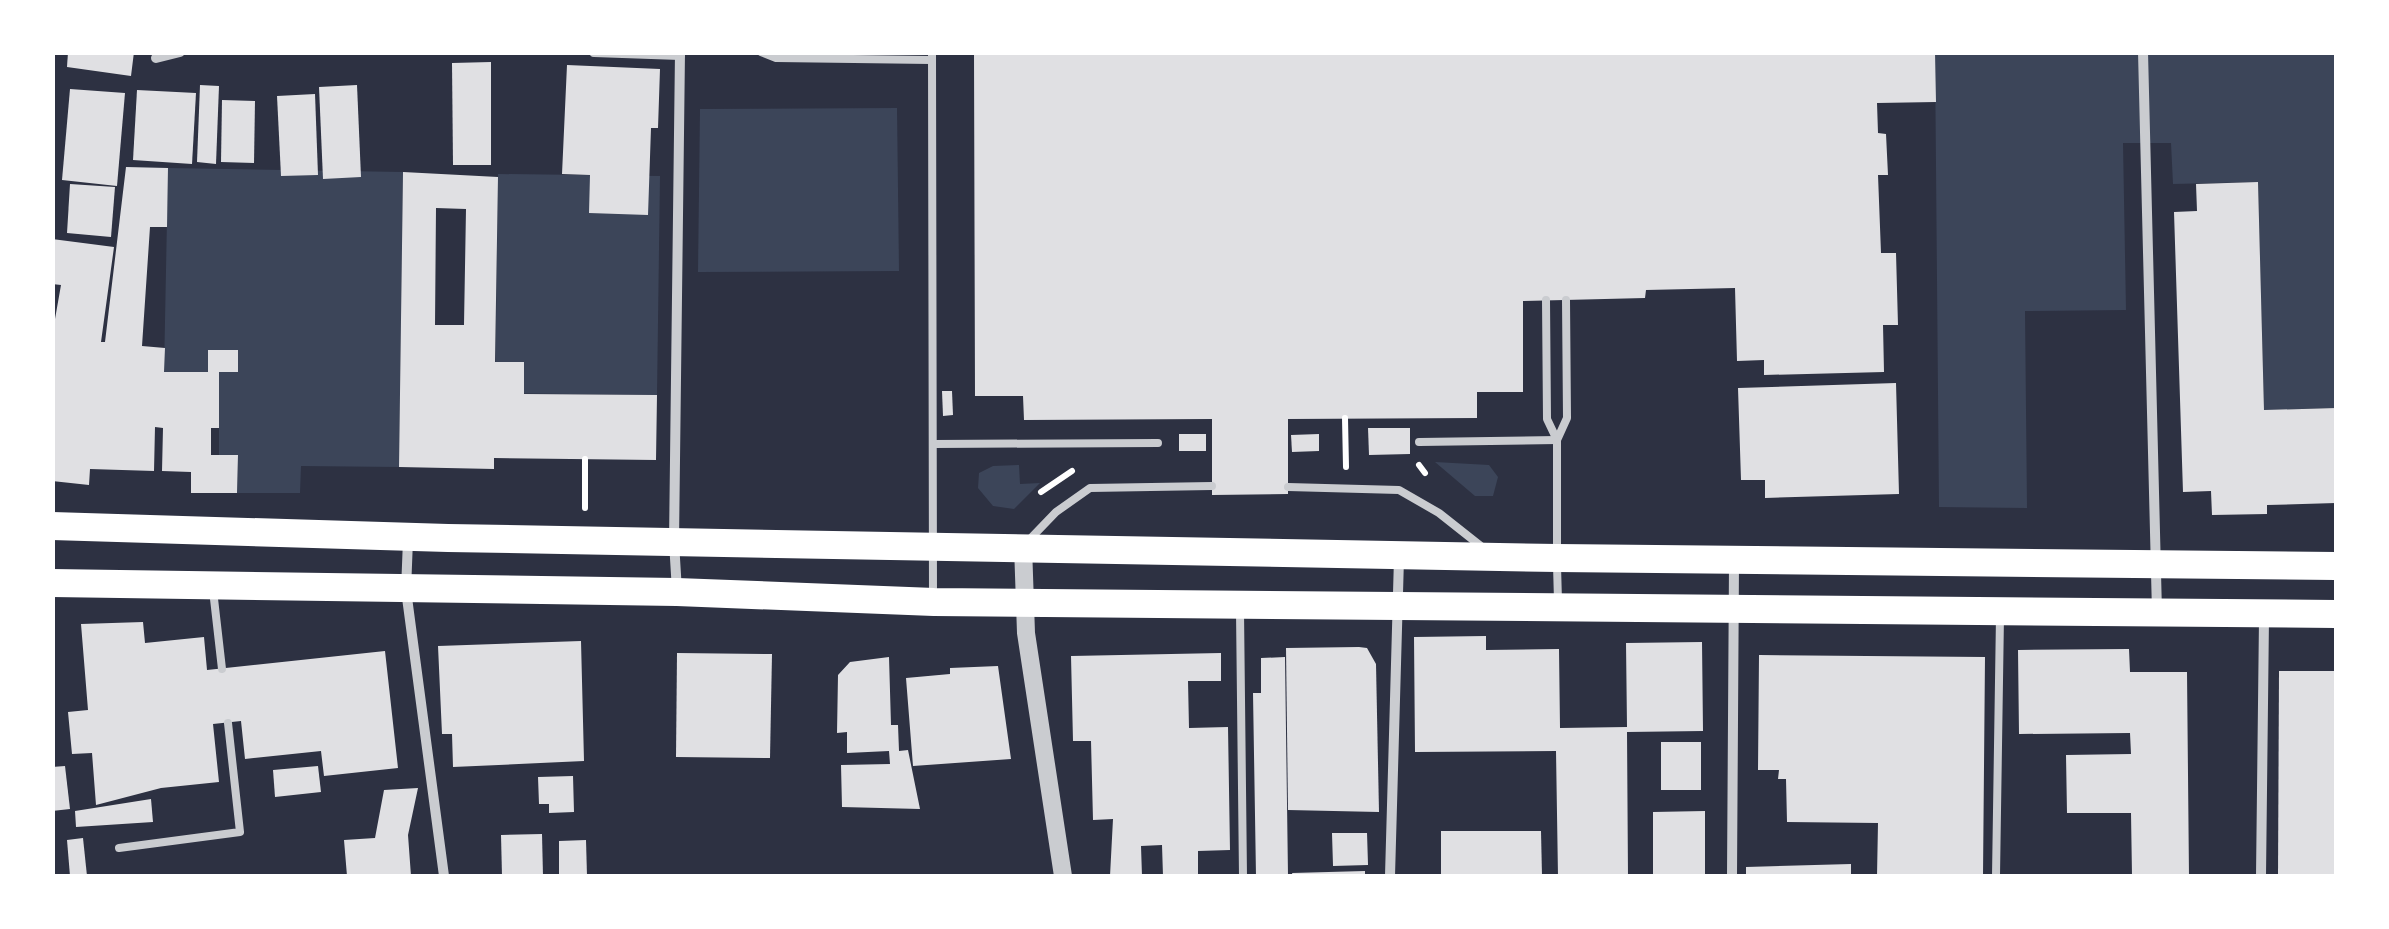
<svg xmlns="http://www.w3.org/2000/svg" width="2389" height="929" font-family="Raleway,sans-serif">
<rect width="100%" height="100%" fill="#2d3142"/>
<g fill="#3c4559">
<path d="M1935 53H2336V408L2264 410 2258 182 2173 184 2171 143H2123L2126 310 2025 311 2027 508 1939 507Z"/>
<path d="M897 108 899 271 698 272 700 109Z"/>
<path d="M168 168 403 172 399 467 301 466 300 493H237L238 456 219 455V372H164Z"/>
<path d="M498 174 660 176 657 395 495 393Z"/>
<path d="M1435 462 1489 465 1498 477 1493 496H1475Z"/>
<path d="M1019 465 1020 484 1040 483 1014 509 993 506 978 488 979 473 993 466Z"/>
</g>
<g fill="#e0e0e3" fill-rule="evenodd">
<path d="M68 52H134L131 76 67 67Z"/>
<path d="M974 52H1935L1936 102 1877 103 1878 133 1886 134 1888 175H1878L1881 253H1896L1898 325H1883L1884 372 1764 375V360L1737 361 1735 288 1646 290 1645 298 1523 301V392H1477V418L1288 419V494L1212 495V419L1024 420 1023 396H975Z"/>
<path d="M491 62V165H453L452 63Z"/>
<path d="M567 65 660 69 658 128H651L648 215 589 213 590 175 562 174Z"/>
<path d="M200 85 219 86 216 164 197 162Z"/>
<path d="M357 85 361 177 323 179 319 87Z"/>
<path d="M70 89 125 93 117 186 62 180Z"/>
<path d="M137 90 196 93 192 164 133 160Z"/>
<path d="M315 94 318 175 281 176 277 96Z"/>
<path d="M222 100 255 101 254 163 221 162Z"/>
<path d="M126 167 168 168 167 227H150L142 346 165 348 164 372H208V350H238V372H219V428H211V455H238L237 493H191V472L162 471 163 428 155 427 154 471 90 469 89 485 52 481V336L61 285 52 284V239L114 247 101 342H105Z"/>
<path d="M403 172 498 177 495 362H524V394L657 395 656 460 494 458V469L399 467ZM436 208 466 209 464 325H435Z"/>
<path d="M2258 182 2264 410 2336 408V503L2267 505V514L2212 515 2211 491 2183 492 2174 212 2197 211 2196 184Z"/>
<path d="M70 184 115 187 111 237 67 233Z"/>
<path d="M1896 383 1899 494 1765 498V480H1741L1738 388Z"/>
<path d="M942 391H952L953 415 943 416Z"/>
<path d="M1368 428H1410V454L1369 455Z"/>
<rect x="1179" y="434" width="27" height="17"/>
<path d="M1319 434V451L1292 452 1291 435Z"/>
<path d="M143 622 145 643 204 637 207 670 385 651 398 768 324 776 321 751 245 759 241 721 213 724 219 782 161 788 96 805 92 753 72 754 68 712 88 710 81 624Z"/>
<path d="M1486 636V650L1559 649 1560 728 1627 727 1626 643 1702 642 1703 731 1627 732 1628 876H1558L1556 751 1415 752 1414 637Z"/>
<path d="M581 641 584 761 453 767 452 734H442L438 646Z"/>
<path d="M1359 647 1367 648 1376 664 1379 812 1288 810 1286 648Z"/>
<path d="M2129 649 2130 672H2187L2189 876H2132L2131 813H2067L2066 755 2131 754 2130 733 2019 734 2018 650Z"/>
<path d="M677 653 772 654 770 758 676 757Z"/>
<path d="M1221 653V681H1188L1189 728 1228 727 1230 850 1198 851V876H1163L1162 845 1141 846 1142 876H1110L1113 819 1093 820 1091 741H1073L1071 656Z"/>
<path d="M1759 655 1985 657 1983 876H1877L1878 823 1787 822 1786 779H1778L1779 770H1758Z"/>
<path d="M889 657 891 725H898L899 751 908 750 920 809 842 807 841 765 890 764 889 751 847 753V732L837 733 838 675 850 662Z"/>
<path d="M1285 657 1288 876H1256L1253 693H1261V658Z"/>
<path d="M998 666 1011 759 913 766 906 678 950 674V668Z"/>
<path d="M2279 671H2336V876H2278Z"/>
<rect x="1661" y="742" width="40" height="48"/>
<path d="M65 766 70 809 52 811V767Z"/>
<path d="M318 766 321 792 275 797 273 770Z"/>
<path d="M573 776 574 812 549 813V804H539L538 777Z"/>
<path d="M418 788 408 835 411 876H347L344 840 375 838 384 790Z"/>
<path d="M151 799 153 822 76 827 75 811Z"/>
<path d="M1705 811V876H1653V812Z"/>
<path d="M1441 831H1541L1542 876H1441Z"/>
<path d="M1332 833H1367L1368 865 1333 866Z"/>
<path d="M542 834 543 876H502L501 835Z"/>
<path d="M83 838 87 876H70L67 840Z"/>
<path d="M586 840 587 876H559V841Z"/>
<path d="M1851 864V876H1746V867Z"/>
<path d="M1365 871V876H1293L1292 873Z"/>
</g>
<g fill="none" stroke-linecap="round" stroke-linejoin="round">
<g stroke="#fff" stroke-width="6">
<path d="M1345 418 1346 467"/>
<path d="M1419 465 1425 473"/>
<path d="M1041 492 1072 471"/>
<path d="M585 508V459"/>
</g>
<g stroke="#caccd0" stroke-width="8">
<path d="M761 52 776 58 931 60"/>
<path d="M932 52 933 598"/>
<path d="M1546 300 1547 419 1557 440V551"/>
<path d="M1557 440 1567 418 1566 300"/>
<path d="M1419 442 1557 440"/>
<path d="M933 444 1158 443"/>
<path d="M1288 487 1399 490 1439 513 1482 547"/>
<path d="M1030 539 1056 512 1090 488 1212 486"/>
<path d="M1557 565 1558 601"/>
<path d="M213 590 222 669"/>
<path d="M1240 611 1243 876"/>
<path d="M119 848 240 832 228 723"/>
<path d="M1996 876 2000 616"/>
</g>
<g stroke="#caccd0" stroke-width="10">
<path d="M594 52 680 55"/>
<path d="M2143 52 2157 612"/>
<path d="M156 58 180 52"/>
<path d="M408 540 406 590 444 876"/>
<path d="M677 591 674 542 680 52"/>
<path d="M1390 876 1399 558"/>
<path d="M1732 876 1734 563"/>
<path d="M2261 876 2264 618"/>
</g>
<path stroke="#caccd0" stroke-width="18" d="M1023 546 1026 633 1063 876"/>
<g stroke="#fff" stroke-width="28">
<path d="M52 526 448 538 1557 558 2336 566"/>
<path d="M52 583 677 592 934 602 2336 614"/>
</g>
</g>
<rect width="2389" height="929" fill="none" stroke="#ffffff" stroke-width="110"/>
</svg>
